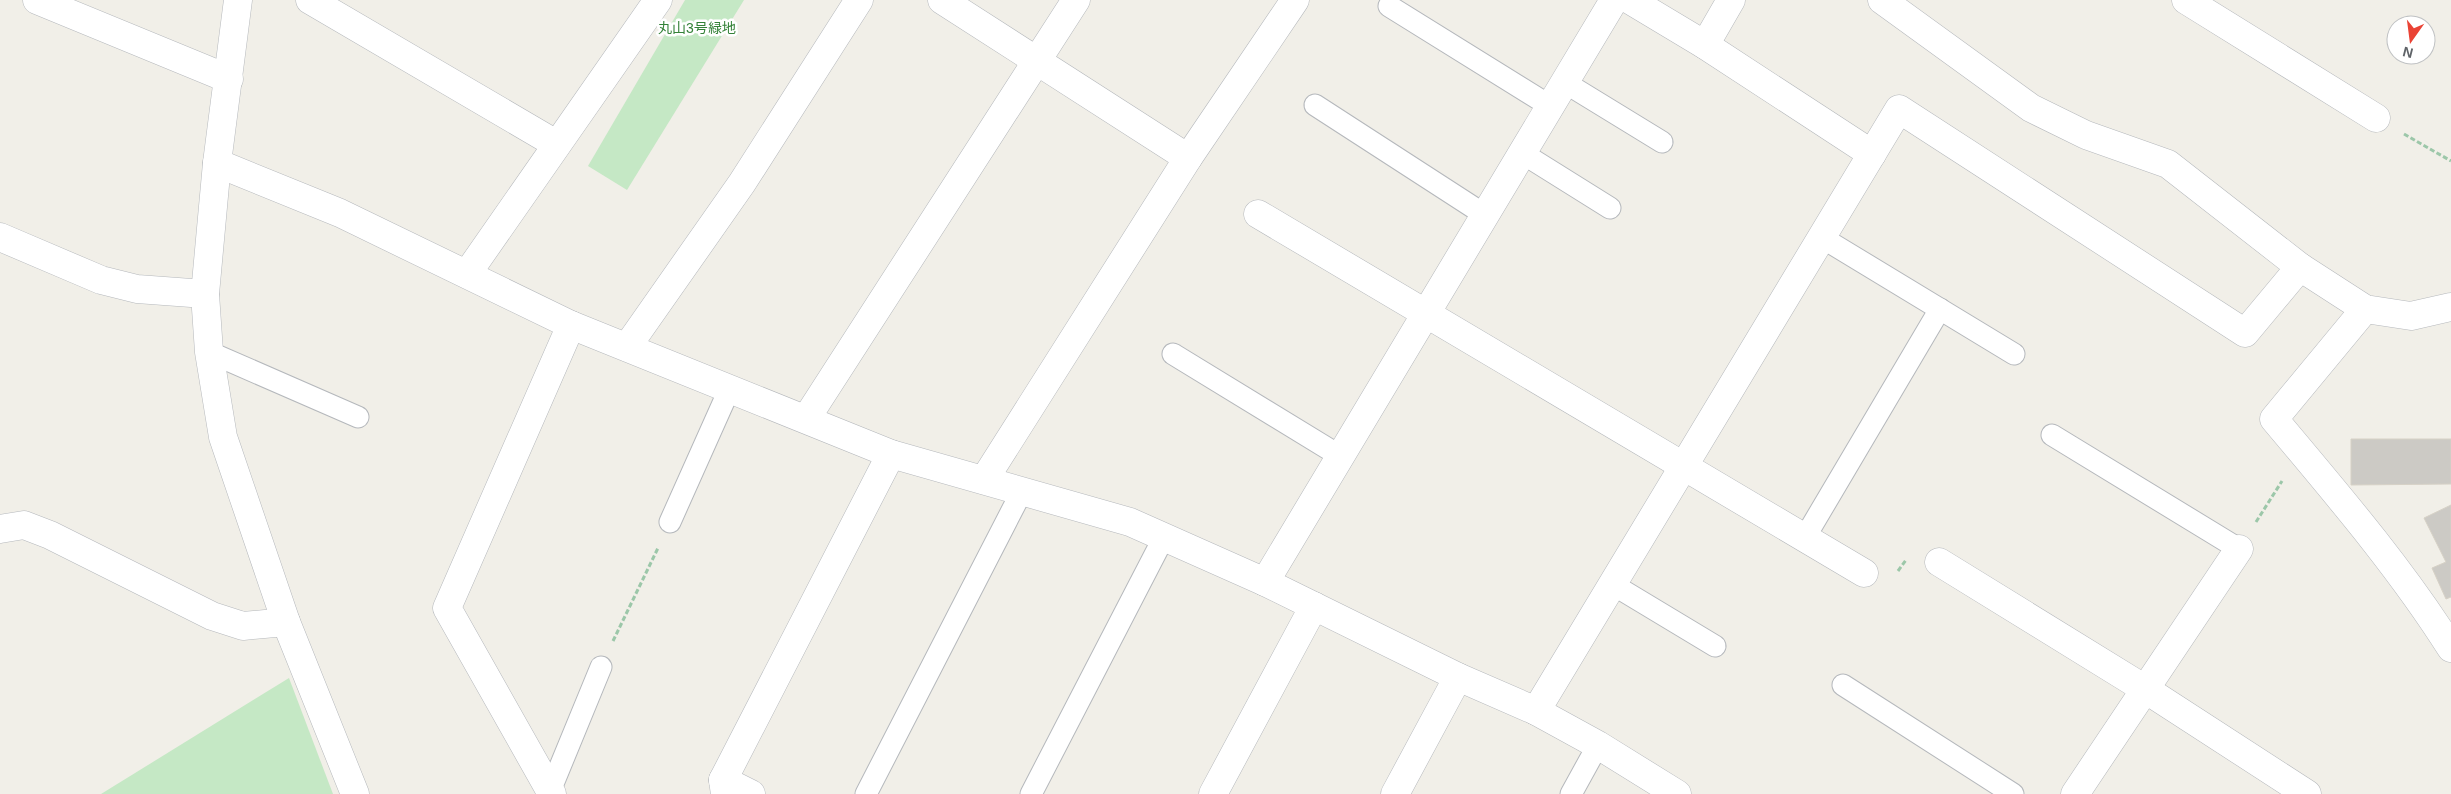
<svg xmlns="http://www.w3.org/2000/svg" width="2451" height="794" font-family="Arial,'Noto Sans JP',sans-serif">
<rect width="100%" height="100%" fill="#f1efe8"/>
<g fill="#c5e8c5">
<path d="M685 0H744L627 190 588 166Z"/>
<path d="M289 678 333 794H101Z"/>
</g>
<g fill="#cccac5" stroke="#d6d1c6">
<path d="M2351 439H2451V484L2351 485Z"/>
<path d="M2451 505V597L2446 599 2432 568 2446 562 2424 518Z"/>
</g>
<g fill="none" stroke-linecap="round" stroke-linejoin="round">
<defs>
<g id="service">
<path d="M1389 6 1550 106"/>
<path d="M1564 82 1662 142"/>
<path d="M1315 105 1485 215"/>
<path d="M1522 153 1610 208"/>
<path d="M1821 237 2014 354"/>
<path d="M209 352 358 417"/>
<path d="M1173 354 1340 456"/>
<path d="M2052 435 2239 549"/>
<path d="M670 522 729 390"/>
<path d="M1804 539 1940 309"/>
<path d="M1612 584 1715 646"/>
<path d="M1843 685 2013 794"/>
<path d="M550 791 601 667"/>
<path d="M866 794 1022 491"/>
<path d="M1031 794 1164 537"/>
<path d="M1571 794 1598 745"/>
</g>
<g id="minor">
<path d="M37 0 229 79"/>
<path d="M238 0 217 163 205 294 209 352 223 437 286 622 355 794"/>
<path d="M310 0 556 144"/>
<path d="M942 0 1188 158"/>
<path d="M1630 0 1705 45 1872 154"/>
<path d="M1882 0 2031 108 2086 135 2168 164 2300 267 2365 309 2411 316 2451 307"/>
<path d="M2186 0 2376 118"/>
<path d="M1705 45 1731 0"/>
<path d="M217 163 340 213 571 325 891 454 1130 522 1265 582 1458 677 1536 711 1598 745 1677 794"/>
<path d="M1258 214 1864 573"/>
<path d="M0 237 101 280 137 289 205 294"/>
<path d="M467 274 658 0"/>
<path d="M2365 309 2274 419C2336 493 2399 566 2451 648"/>
<path d="M627 347 742 183 859 0"/>
<path d="M806 419 1076 0"/>
<path d="M984 480 1188 158 1295 0"/>
<path d="M0 529 24 525 50 535 212 616 243 626 286 622"/>
<path d="M1939 562 2145 689 2307 794"/>
<path d="M1265 582 1614 0"/>
<path d="M1536 711 1899 109 2245 333 2300 267"/>
<path d="M723 780 751 794"/>
<path d="M552 794 447 608 571 325"/>
<path d="M725 794 723 780 891 454"/>
<path d="M1213 794 1314 606"/>
<path d="M1395 794 1458 677"/>
<path d="M2075 794 2239 549"/>
</g>
</defs>
<use href="#service" stroke="#b5b8bc" stroke-width="23"/>
<use href="#minor" stroke="#b5b8bc" stroke-width="29"/>
<g stroke="#9cc7a9" stroke-width="3" stroke-dasharray="5 2.5" stroke-linecap="butt">
<path d="M2404 134 2451 161"/>
<path d="M2256 522 2282 481"/>
<path d="M1898 571 1906 560"/>
<path d="M613 641 658 548"/>
</g>
<use href="#service" stroke="#fff" stroke-width="21"/>
<use href="#minor" stroke="#fff" stroke-width="28"/>
</g>
<g text-anchor="middle" dominant-baseline="central" stroke-width="5" stroke-linejoin="round" paint-order="stroke">
<g font-size="14" fill="#348238" stroke="#fff">
<text x="697" y="28">丸山3号緑地</text>
</g>
</g>
<g transform="translate(2411 40) rotate(194)"><circle r="24" fill="#ffffff" stroke="#bfc1c3"/>
<path d="M0-4L9 19L0 12L-9 19Z" fill="#ea4335"/>
<text y="-8" font-size="14" font-weight="bold" text-anchor="middle" fill="#5f6368">N</text>
</g>
</svg>
